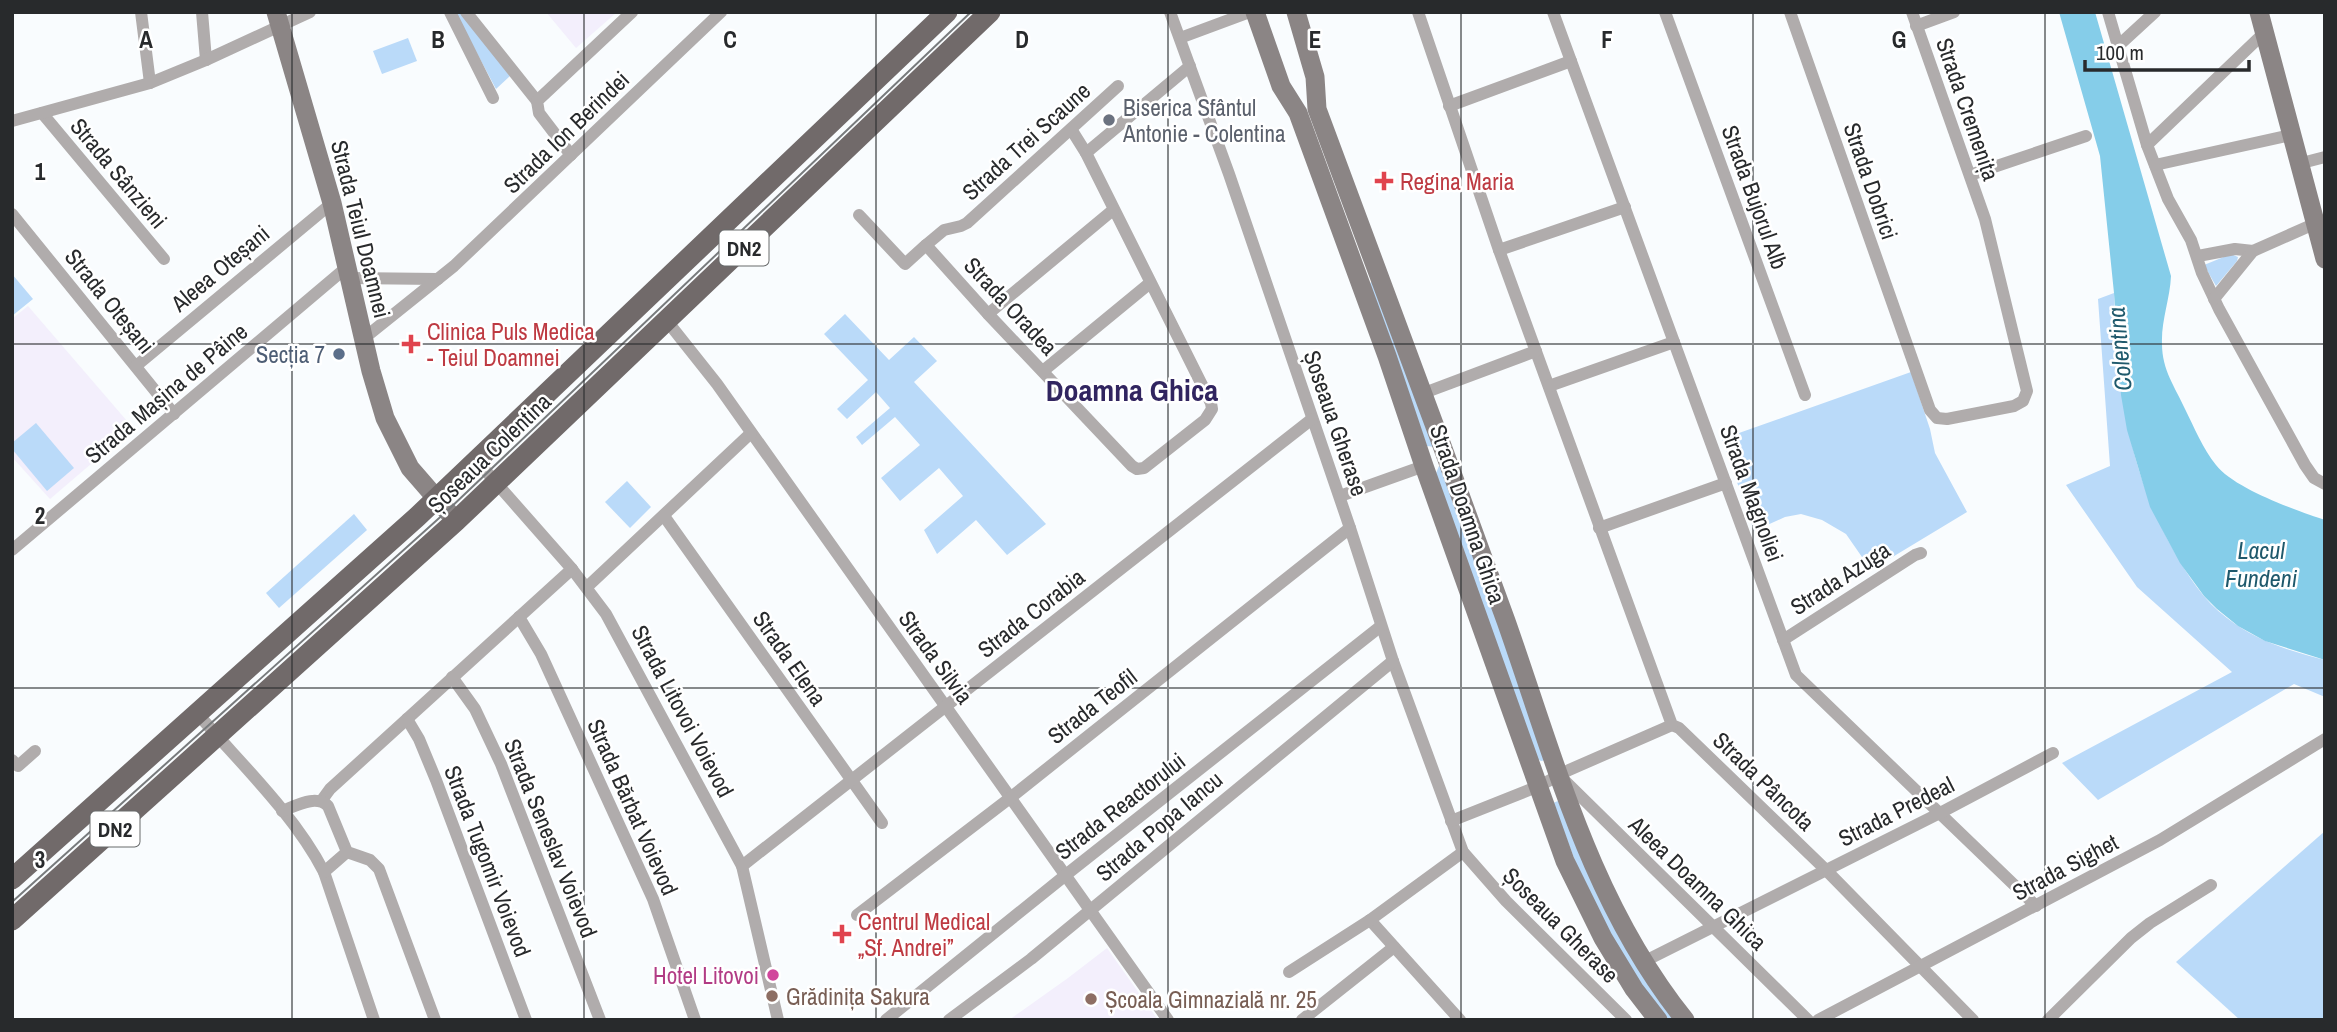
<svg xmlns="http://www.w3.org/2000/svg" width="2337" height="1032" font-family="'Archivo Narrow',sans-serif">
<rect width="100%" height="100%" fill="#f9fcfe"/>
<g fill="#f3effc">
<path d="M546 12H617L576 48Z"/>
<path d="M28 306 133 428 50 499 12 457V319Z"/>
<path d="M1107 948 1158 1020H1009L1068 978Z"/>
</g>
<g fill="#badaf9">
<path d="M455 12H461L510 76 496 89Z"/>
<path d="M408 38 417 61 382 74 373 51Z"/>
<path d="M2231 254 2238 257 2237 261 2216 286 2204 265Z"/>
<path d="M12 274 33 299 12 316Z"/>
<path d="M1374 281 1435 447 1427 446 1369 286 1371 282Z"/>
<path d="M2114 293C2118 387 2127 468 2174 551 2188 576 2204 601 2227 618 2256 641 2290 651 2325 660V697L2294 684 2098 800 2062 763 2232 672 2137 587 2066 485 2110 466 2098 299Z"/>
<path d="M845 314 889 360 914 337 937 361 914 382 1046 524 1007 555 976 520 937 554 924 530 963 496 939 468 900 501 881 478 920 445 895 417 862 445 856 437 890 408 876 392 847 419 837 409 868 380 824 334Z"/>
<path d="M1911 372 1930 429 1935 453 1967 512 1871 570 1846 534 1822 520 1801 514 1785 517 1754 531 1722 439Z"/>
<path d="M36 423 74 468 47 491 12 449V443Z"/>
<path d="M1439 466 1444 467 1546 760 1541 761 1536 758 1436 473Z"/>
<path d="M627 481 651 507 630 528 605 502Z"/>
<path d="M354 514 367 530 279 608 266 593Z"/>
<path d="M1558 801 1678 1020H1665L1647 997 1592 905 1553 803Z"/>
<path d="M2325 831V1020H2240L2176 962Z"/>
</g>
<path fill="#85cde9" d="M2059 12H2095L2171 276C2170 299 2161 321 2162 344 2162 370 2175 387 2185 409 2194 427 2203 449 2216 465 2235 489 2295 510 2325 520V660L2265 641 2238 626 2217 609 2204 596 2180 563 2150 507 2127 430 2121 395 2114 293 2100 156Z"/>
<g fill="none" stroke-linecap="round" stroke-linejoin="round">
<g stroke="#b0acac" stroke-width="12">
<path d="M141 12 150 83"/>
<path d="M202 12 206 60"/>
<path d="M450 12 493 98"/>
<path d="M466 12 537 101"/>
<path d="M1170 12 1229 174 1350 528 1393 661 1463 852 1506 901 1626 1020"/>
<path d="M1418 12 1499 250 1672 725 1679 728 1825 869 1973 1020"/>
<path d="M1553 12 1796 675 2036 906"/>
<path d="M1665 12 1805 395"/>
<path d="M1790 12 1930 410 1937 418 1947 419 2014 406 2023 401 2027 391 1985 219 1912 12"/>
<path d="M2108 12 2147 145 2168 199 2191 240 2202 273 2219 309 2305 465 2314 478 2325 484"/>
<path d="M1916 26 1954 12"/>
<path d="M1180 38 1250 12"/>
<path d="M2118 46 2155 12"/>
<path d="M1449 106 1571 61"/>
<path d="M42 113 164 259"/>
<path d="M12 121 150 83 206 60 310 12"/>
<path d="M2147 145 2264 33"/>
<path d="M1086 153 1190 66"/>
<path d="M571 155 539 113 537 101 632 12"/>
<path d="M2298 164 2325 157"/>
<path d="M2155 165 2291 135"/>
<path d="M1970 175 2086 136"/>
<path d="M12 214 174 414"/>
<path d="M859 215 905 264 926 245 988 314 1132 466 1137 469 1144 468 1205 420 1212 409 1211 403 1086 153 1071 129"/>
<path d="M926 245 944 230 961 226 967 223 1118 86"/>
<path d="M1499 250 1625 207"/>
<path d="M2198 256 2235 249 2253 251"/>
<path d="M349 278 438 279"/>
<path d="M2214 299 2253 251 2314 224"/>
<path d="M988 314 1113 210"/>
<path d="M667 321 717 384 1168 1020"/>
<path d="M363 339 454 266 721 12"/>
<path d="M136 366 332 203"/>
<path d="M1043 371 1150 283"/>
<path d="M1549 386 1674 342"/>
<path d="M1424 393 1536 351"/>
<path d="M477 461 572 569 606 614 742 866 778 1020"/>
<path d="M1340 496 1424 466"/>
<path d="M664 516 882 823"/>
<path d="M1599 528 1726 483"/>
<path d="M12 550 347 267"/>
<path d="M587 587 751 433"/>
<path d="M519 617 541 654 653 899 695 1020"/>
<path d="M1783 640 1915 555 1921 553"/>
<path d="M452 677 475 709 501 764 600 1020"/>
<path d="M197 713C240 763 294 814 324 872L374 1020"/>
<path d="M407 719 419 739 436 780 526 1020"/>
<path d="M12 760 18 766 35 751"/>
<path d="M1565 781 1808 1020"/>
<path d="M322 800 330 789 572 569"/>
<path d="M282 811C296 806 316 794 328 806L347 852 370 860 379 869 435 1020"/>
<path d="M1451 821 1539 786 1569 770 1672 725"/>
<path d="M742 866 1312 419"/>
<path d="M324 872 347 852"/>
<path d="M857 915 1010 798 1350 528"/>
<path d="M1370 920 1460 1020"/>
<path d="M1645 961 1940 813 2053 753"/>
<path d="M1289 972 1370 920 1463 852"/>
<path d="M886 1020 1072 870 1381 626"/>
<path d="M949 1020 1031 959 1393 661"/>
<path d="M1302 1020 1394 947"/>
<path d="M1818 1020 2160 840 2325 739"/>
<path d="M2048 1020 2131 938 2150 923 2211 885"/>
</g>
<g stroke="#8b8585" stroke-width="19">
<path d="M276 12 332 203 371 371 385 418 410 468 456 521"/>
<path d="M1255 12 1281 86 1298 113 1387 356 1424 466 1565 861 1603 938 1634 989 1658 1020"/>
<path d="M1296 12 1315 77 1317 109C1381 279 1444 450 1506 621 1555 760 1591 903 1685 1020"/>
<path d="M2259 12 2325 259"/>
</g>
<g stroke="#716a6a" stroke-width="21">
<path d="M12 879 417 517 947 12"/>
<path d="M12 920 456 521 990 12"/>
</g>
<path stroke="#787b7d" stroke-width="2" d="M12 902 447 511 971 12"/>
</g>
<path fill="none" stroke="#282a2c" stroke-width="2" stroke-opacity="0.55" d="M292 12V1020M584 12V1020M876 12V1020M1168 12V1020M1461 12V1020M1753 12V1020M2045 12V1020M12 344H2325M12 688H2325"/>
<circle fill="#6b7280" stroke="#fff" stroke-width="2.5" cx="1109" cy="120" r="7"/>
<g fill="#e0444e" stroke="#fff" stroke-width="2.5">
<path d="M1380.5 170.5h7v7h7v7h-7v7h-7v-7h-7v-7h7z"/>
<path d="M407.5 333.5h7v7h7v7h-7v7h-7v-7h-7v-7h7z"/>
<path d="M838.5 923.5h7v7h7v7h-7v7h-7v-7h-7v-7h7z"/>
</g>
<circle fill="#5c6f8a" stroke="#fff" stroke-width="2.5" cx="339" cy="354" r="7"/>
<circle fill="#d1479c" stroke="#fff" stroke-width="2.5" cx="773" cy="975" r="7"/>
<g fill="#8d6e63" stroke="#fff" stroke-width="2.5">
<circle cx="772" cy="996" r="7"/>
<circle cx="1091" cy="999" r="7"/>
</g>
<g text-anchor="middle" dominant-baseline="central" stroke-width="5" stroke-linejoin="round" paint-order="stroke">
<g fill="#fff" stroke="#686a6b" stroke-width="2">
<rect x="719.5" y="230.5" width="49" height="35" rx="5"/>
<rect x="90.5" y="811.5" width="49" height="35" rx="5"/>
</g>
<g font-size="21" font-weight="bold" fill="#282a2c">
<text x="744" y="248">DN2</text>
<text x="115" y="829">DN2</text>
</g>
<g font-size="23" fill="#5b616d" stroke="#fff" text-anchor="start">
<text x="1123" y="107">Biserica Sfântul<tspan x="1123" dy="26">Antonie - Colentina</tspan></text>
</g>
<g font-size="23" fill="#282a2c" stroke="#fff">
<text transform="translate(1968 109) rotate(71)">Strada Cremenița</text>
<text transform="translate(566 132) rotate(-44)">Strada Ion Berindei</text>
<text transform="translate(1026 141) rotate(-42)">Strada Trei Scaune</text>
<text transform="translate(119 173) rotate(50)">Strada Sânzieni</text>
<text transform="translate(1871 181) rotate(71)">Strada Dobrici</text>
<text transform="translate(1755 197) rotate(70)">Strada Bujorul Alb</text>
<text transform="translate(361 229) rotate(76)">Strada Teiul Doamnei</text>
<text transform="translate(220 268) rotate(-40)">Aleea Oteșani</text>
<text transform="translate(110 301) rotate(51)">Strada Oteșani</text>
<text transform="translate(1011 306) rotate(47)">Strada Oradea</text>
<text transform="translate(166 393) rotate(-40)">Strada Mașina de Pâine</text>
<text transform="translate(1336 423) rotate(71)">Șoseaua Gherase</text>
<text transform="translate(489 453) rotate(-44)">Șoseaua Colentina</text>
<text transform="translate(1752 493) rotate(70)">Strada Magnoliei</text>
<text transform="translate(1468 514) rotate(71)">Strada Doamna Ghica</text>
<text transform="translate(1840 578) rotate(-33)">Strada Azuga</text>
<text transform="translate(1031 613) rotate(-38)">Strada Corabia</text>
<text transform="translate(936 657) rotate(54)">Strada Silvia</text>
<text transform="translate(790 658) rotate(55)">Strada Elena</text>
<text transform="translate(1092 706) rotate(-38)">Strada Teofil</text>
<text transform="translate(683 711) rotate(62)">Strada Litovoi Voievod</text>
<text transform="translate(1764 781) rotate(44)">Strada Pâncota</text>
<text transform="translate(1120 806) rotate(-38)">Strada Reactorului</text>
<text transform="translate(633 807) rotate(66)">Strada Bărbat Voievod</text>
<text transform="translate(1896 811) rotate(-27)">Strada Predeal</text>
<text transform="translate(1159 826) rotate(-40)">Strada Popa Iancu</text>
<text transform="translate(551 838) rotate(68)">Strada Seneslav Voievod</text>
<text transform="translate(488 861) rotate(69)">Strada Tugomir Voievod</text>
<text transform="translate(2065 867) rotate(-28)">Strada Sighet</text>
<text transform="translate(1698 883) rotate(44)">Aleea Doamna Ghica</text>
<text transform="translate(1561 925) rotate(45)">Șoseaua Gherase</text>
</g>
<g font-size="23" fill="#be3a42" stroke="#fff" text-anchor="start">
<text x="1400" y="181">Regina Maria</text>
<text x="427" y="331">Clinica Puls Medica<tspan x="427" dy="26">- Teiul Doamnei</tspan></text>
<text x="858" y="921">Centrul Medical<tspan x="858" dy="26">„Sf. Andrei”</tspan></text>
</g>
<g font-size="23" fill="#4e5e75" stroke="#fff" text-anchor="end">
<text x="325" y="354">Secția 7</text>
</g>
<g font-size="23" fill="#b23c85" stroke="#fff" text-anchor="end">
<text x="759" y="975">Hotel Litovoi</text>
</g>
<g font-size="23" fill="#785e54" stroke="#fff" text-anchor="start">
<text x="786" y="996">Grădinița Sakura</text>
<text x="1105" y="999">Școala Gimnazială nr. 25</text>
</g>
<g font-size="24" font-style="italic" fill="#1f596c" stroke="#fff">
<text transform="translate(2119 349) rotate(-95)">Colentina</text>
<text x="2261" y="550">Lacul<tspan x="2261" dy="28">Fundeni</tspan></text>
</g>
<g font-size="30" font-weight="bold" fill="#312560" stroke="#fff">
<text x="1132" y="390">Doamna Ghica</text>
</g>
</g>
<g font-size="23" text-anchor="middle" font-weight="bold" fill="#282a2c" stroke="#fff" stroke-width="5" stroke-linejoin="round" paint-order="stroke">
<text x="146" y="48">A</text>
<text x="438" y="48">B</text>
<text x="730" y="48">C</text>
<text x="1022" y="48">D</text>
<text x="1315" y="48">E</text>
<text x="1607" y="48">F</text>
<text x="1899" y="48">G</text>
<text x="40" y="180">1</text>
<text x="40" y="524">2</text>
<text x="40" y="868">3</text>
</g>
<rect width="2337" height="1032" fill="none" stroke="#282a2c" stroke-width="28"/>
<path d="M2085 60v10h164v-10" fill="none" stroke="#282a2c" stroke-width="3.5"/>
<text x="2096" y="60" font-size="21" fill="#282a2c" stroke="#ffffff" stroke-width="5" paint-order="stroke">100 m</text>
</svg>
